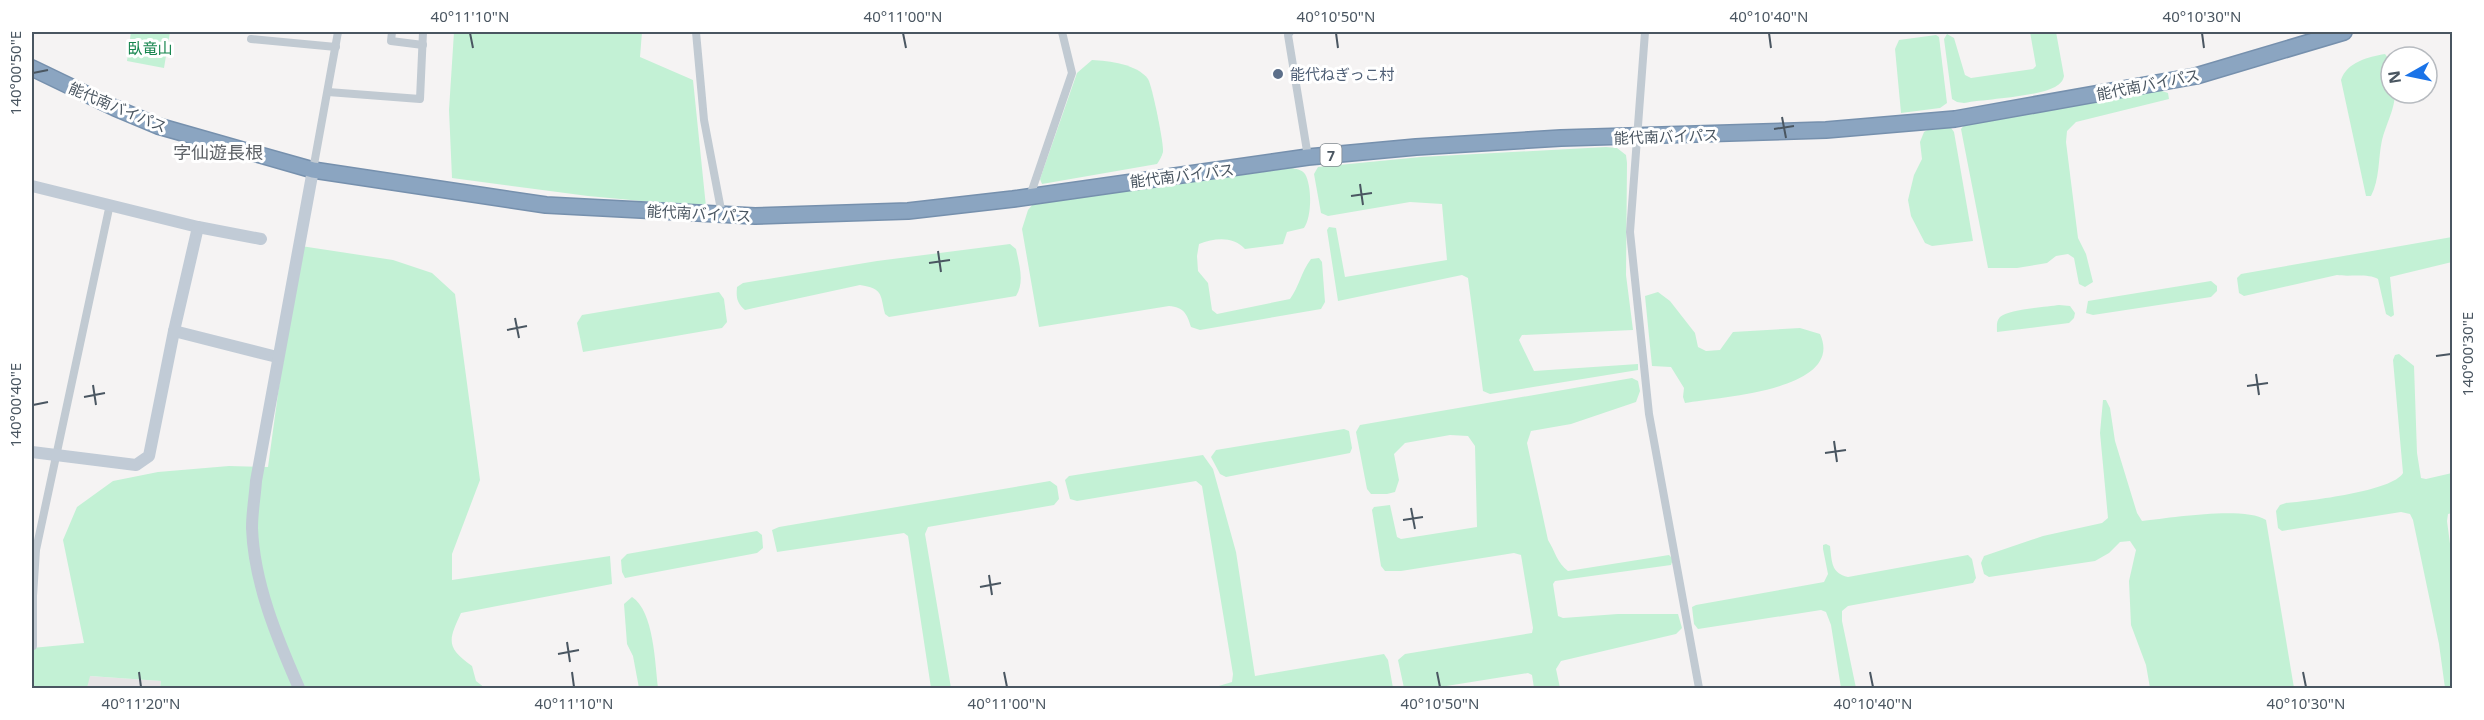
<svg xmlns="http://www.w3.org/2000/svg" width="2484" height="720" font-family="'Noto Sans','Noto Sans JP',sans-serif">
<rect width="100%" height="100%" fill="#f5f3f3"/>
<path fill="#e6e4e5" d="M89 676 161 681 160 688H87Z"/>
<g fill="#c3f1d5">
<path d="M131 32H170L164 68 127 61Z"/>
<path d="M454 32H642L640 57 693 80 706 207 588 196 452 178 449 110Z"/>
<path d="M2030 32H2056L2064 76C2063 81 2060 84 2055 87 2036 97 1987 99 1964 103L1957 102 1952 99 1944 39 1947 34 1954 38 1965 75 1971 78 2033 69 2036 66Z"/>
<path d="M1936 35 1939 37 1947 103 1940 108 1901 113 1895 49 1899 40Z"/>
<path d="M2385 54 2391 62V93H2395C2395 109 2386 124 2382 140 2378 158 2380 179 2371 196H2366L2341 80C2347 62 2368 57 2385 54Z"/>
<path d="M1092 60C1109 61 1137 64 1148 79 1152 85 1164 144 1163 152 1162 156 1159 161 1157 164L1042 184 1040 179 1077 73Z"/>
<path d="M2159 90 2168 93 2169 99 2076 122 2067 131 2066 142 2078 238 2086 254 2093 282 2085 287 2079 284 2074 258 2068 254 2056 256 2047 263 2017 268H1988L1961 129 1966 123Z"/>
<path d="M1949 125 1954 132 1973 241 1932 246 1925 243 1911 216 1908 200 1914 175 1922 159 1920 142 1924 132 1935 126Z"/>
<path d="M1606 147 1617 148 1626 155 1627 163 1626 275 1633 330 1522 335 1519 340 1534 371 1638 364V370L1490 394 1483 391 1468 278 1462 275 1338 301 1327 230 1329 227 1336 228 1345 277 1447 260 1442 204 1410 202 1328 216 1321 213 1314 174 1318 167 1421 157Z"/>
<path d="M1291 168C1296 169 1301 169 1305 174 1312 186 1312 217 1304 228L1287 232 1283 244 1245 249C1233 236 1215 238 1199 244L1197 256 1198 271 1208 283 1212 310 1217 314 1290 299C1299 287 1301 272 1311 259L1319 258 1322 262 1325 302 1321 309 1200 330 1191 327C1187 314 1184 307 1169 306L1039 327 1022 229 1028 210 1033 204Z"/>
<path d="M2452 237V262L2390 277 2394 315 2391 317 2386 314 2378 279C2368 273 2349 277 2337 275L2244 296 2239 293 2237 278 2241 274Z"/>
<path d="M1010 244 1016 249C1019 264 1025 282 1016 296L889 317 885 314C880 293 883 289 860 285L745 310C737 303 736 298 737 287L743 283 877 261Z"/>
<path d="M301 246 393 260 432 273 455 294 480 480 452 554V580L610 556 612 584 461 613C448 641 446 647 472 666L476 681 485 688H160L161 681 90 676 87 688H32V648L84 643 63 540 77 507 113 481 158 472 229 466 268 467 284 350Z"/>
<path d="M2211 281 2217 286V291L2211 297 2093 315 2086 313 2088 301Z"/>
<path d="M719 292 724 299 727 322 722 328 583 352 577 323 582 315Z"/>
<path d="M1658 292 1670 301 1695 333 1698 347 1706 351 1720 350 1733 332 1800 328 1820 334C1846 391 1718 397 1685 403L1683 397 1684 388 1671 367 1652 366 1645 296Z"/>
<path d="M2059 305 2070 306 2075 313 2074 318 2069 323 1997 332C1997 327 1996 321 2000 317 2008 309 2046 307 2059 305Z"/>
<path d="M2399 354 2414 366 2417 453 2421 478 2426 479 2452 473V513L2448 514 2447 521 2452 559V688H2445L2439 644 2413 520 2410 514 2401 512 2282 531 2278 528 2276 511 2280 505 2286 503C2309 501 2393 491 2403 473L2393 360 2395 355Z"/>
<path d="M1632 378 1638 381 1640 391 1636 402 1571 424 1531 431 1527 443 1548 540C1555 551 1557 563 1568 571L1669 555 1673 559 1671 565 1555 581 1553 584 1558 616 1563 618 1618 614H1678L1682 628 1676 634 1561 661 1556 669 1560 688H1534L1532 675 1528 673 1434 688H1404L1398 660 1405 654 1532 633 1533 628 1521 555 1514 553 1401 571H1385L1381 566 1372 510 1374 507 1390 505 1397 537 1401 539 1477 527 1475 446 1468 436 1450 435 1405 443 1394 454 1399 480 1395 492 1387 494H1371L1367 489 1356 432 1360 425Z"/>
<path d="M2103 400H2106L2110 408 2115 441 2137 513 2142 521C2172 518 2243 506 2266 520L2294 688H2150L2146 665 2131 625 2129 581 2136 550 2130 541 2120 542 2109 553 2095 561 1989 577 1984 574 1981 563 1984 556 2043 536 2102 523 2108 518 2100 433Z"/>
<path d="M1344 429 1349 431 1352 448 1350 453 1226 477 1220 474 1211 457 1216 450Z"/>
<path d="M1203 455 1213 469 1236 552 1255 676 1384 654 1388 660 1393 688H1212L1232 682 1233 674 1202 486 1196 481 1077 501 1070 499 1065 480 1069 476Z"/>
<path d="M1050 481 1057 486 1059 499 1054 505 928 527 925 534 951 688H931L908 536 904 533 777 552 772 530 779 527Z"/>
<path d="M757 531 762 535 763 548 757 553 625 578 622 572 621 560 627 554Z"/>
<path d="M1826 544 1830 546C1832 562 1831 573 1848 577L1968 555 1972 559 1976 578 1973 583 1848 606 1842 611V621L1856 688H1841L1831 625 1826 612 1821 610 1698 629 1694 624 1692 607 1696 605 1824 582 1828 574 1823 549V545Z"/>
<path d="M632 597C654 611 655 664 658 688H639L633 656 627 644 624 604Z"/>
</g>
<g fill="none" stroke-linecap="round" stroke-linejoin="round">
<defs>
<path id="highway" d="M32 68 115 108 158 126 313 170 546 205 755 216 908 211 1013 199 1308 157 1416 147 1561 138 1826 130 1955 119 2196 76 2344 32"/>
</defs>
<use href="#highway" stroke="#7690ad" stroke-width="18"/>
<g stroke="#c1cad2" stroke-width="8">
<path d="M392 32 391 41 423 45"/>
<path d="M696 32 704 120 722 215"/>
<path d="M1290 32 1288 35 1308 157"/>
<path d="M1645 32 1630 232 1649 414 1699 688"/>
<path d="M251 39 336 47"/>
<path d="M328 92 420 99 423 32"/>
<path d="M313 170 338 32"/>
<path d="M1030 196 1072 73 1062 32"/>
<path d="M33 646V596L36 550 110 204"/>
</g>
<g stroke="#c1cbd6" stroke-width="12">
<path d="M32 186 198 227 261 239"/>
<path d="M174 331 277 357"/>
<path d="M32 452 136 465 149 456 174 331 198 227"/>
<path d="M299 688C277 638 254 583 252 528 252 512 255 496 256 481L313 170"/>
</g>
<use href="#highway" stroke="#8ba5c1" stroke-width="15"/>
</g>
<path fill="none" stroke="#4a5661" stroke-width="2" d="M470 33 473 48M903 33 906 48M1336 33 1338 48M1769 33 1771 48M2202 33 2204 48M33 73 48 70M1782 117 1786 138M1774 129 1794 126M1360 184 1363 205M1351 196 1372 193M938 251 941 272M929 263 950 260M515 318 519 338M507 330 527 326M2436 356 2451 354M2256 374 2259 395M93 385 96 405M2247 386 2268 383M84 397 105 393M33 405 48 402M1834 441 1837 462M1825 453 1846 450M1411 508 1415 529M1403 520 1423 517M989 575 992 595M980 587 1001 583M567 642 570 662M558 654 579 650M139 672 141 687M572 672 574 687M1004 672 1007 687M1437 672 1440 687M1870 672 1873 687M2303 672 2306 687"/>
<circle fill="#5c6f8a" stroke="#fff" stroke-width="2" cx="1278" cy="74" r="6"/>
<g text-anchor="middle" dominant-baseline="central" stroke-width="6" stroke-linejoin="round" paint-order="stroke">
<rect fill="#fff" stroke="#808990" stroke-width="1.5" x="1320.5" y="144" width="21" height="22" rx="4.5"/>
<g font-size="14" font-weight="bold" fill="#4a5661">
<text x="1331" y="155">7</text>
</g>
<g font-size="15" fill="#17864f" stroke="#fff">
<text x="150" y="48">臥竜山</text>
</g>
<g font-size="15" fill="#4e5e75" stroke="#fff" text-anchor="start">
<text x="1290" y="74">能代ねぎっこ村</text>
</g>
<g font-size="15" fill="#4a5661" stroke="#fff">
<text transform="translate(2148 84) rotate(-11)">能代南バイパス</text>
<text transform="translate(118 107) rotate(23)">能代南バイパス</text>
<text transform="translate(1666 136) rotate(-2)">能代南バイパス</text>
<text transform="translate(1182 175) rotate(-7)">能代南バイパス</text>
<text transform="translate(699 213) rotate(3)">能代南バイパス</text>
</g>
<g font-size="18" fill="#5f6368" stroke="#fff">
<text x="218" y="152">字仙遊長根</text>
</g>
</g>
<rect width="2484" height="720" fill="none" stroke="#ffffff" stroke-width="66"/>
<g transform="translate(2409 75) rotate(261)"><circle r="28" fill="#ffffff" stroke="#b7bbc0" stroke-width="1.5"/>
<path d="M0-4.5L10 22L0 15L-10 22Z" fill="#1a73e8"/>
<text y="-9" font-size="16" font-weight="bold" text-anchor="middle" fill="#4a5661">N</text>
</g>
<rect x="33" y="33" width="2418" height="654" fill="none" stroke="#4a5661" stroke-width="2"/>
<g font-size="15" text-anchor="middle" fill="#4a5661">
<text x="470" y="22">40°11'10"N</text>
<text x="903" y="22">40°11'00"N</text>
<text x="1336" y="22">40°10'50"N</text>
<text x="1769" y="22">40°10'40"N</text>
<text x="2202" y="22">40°10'30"N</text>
<text transform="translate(16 73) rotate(-90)" y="5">140°00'50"E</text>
<text transform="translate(2468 354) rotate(-90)" y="5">140°00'30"E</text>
<text transform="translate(16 405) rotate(-90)" y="5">140°00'40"E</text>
<text x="141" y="709">40°11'20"N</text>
<text x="574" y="709">40°11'10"N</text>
<text x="1007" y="709">40°11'00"N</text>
<text x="1440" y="709">40°10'50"N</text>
<text x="1873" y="709">40°10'40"N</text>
<text x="2306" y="709">40°10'30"N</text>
</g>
</svg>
